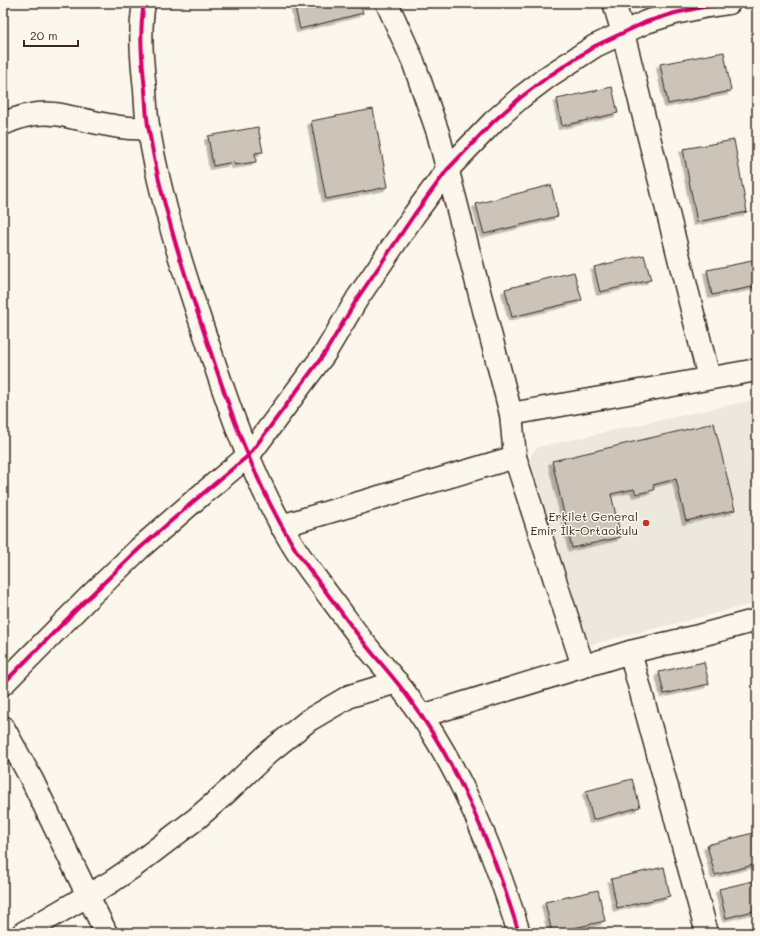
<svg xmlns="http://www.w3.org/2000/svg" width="760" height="936" font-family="Mali,sans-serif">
<defs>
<filter id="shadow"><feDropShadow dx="-3.5" dy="3.5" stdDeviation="0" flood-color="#0004"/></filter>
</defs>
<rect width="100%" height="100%" fill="#fbf7ec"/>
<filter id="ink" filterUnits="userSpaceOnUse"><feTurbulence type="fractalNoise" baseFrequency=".025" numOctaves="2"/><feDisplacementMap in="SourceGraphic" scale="8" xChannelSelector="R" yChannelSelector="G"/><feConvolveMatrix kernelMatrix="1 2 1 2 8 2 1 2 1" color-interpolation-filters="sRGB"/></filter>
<g filter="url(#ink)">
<path fill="#ede8dd" d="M757 399V603L589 645 530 460 532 453 538 447Z"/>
<g fill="#ccc4b9" stroke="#3b2a1e" filter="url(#shadow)">
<path d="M294 3H360L363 13 300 29Z"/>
<path d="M724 52 731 91 668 104 660 64Z"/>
<path d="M612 87 618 113 562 126 557 99Z"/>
<path d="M373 109 388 187 326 199 311 121Z"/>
<path d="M258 127 263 152 255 153 256 162 235 165 234 162 213 166 208 136Z"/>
<path d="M734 140 747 212 697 222 683 149Z"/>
<path d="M551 185 558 216 484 234 476 204Z"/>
<path d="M644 255 651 280 600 292 594 267Z"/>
<path d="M757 260V286L712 295 707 270Z"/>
<path d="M574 272 582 300 512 317 505 289Z"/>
<path d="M714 423 735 510 686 521 676 479 653 485 654 490 636 494 634 489 611 494 621 537 572 548 552 461Z"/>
<path d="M704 662 709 684 664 694 659 672Z"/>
<path d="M632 779 640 807 593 820 586 791Z"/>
<path d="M757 832V864L715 875 707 845Z"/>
<path d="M664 867 670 896 617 908 611 879Z"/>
<path d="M757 880V910L726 918 719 889Z"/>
<path d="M598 890 605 921 552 933 545 902Z"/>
</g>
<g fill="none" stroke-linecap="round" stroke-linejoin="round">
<defs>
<g id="minor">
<path d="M144 3C139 32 142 61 145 90 146 103 146 117 149 131 161 202 183 270 206 338 229 408 253 479 291 542 302 561 316 578 329 596 343 614 355 632 369 649 382 665 396 680 408 697 460 767 493 850 519 933"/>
<path d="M387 3 413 61 438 133 511 414 515 457 583 666"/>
<path d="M614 3 623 33 709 378"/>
<path d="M3 124C18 117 37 112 54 114 61 114 68 117 75 118 100 123 123 130 148 128"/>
<path d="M511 414 757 370"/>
<path d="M281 526 515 457"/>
<path d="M630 652 707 933"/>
<path d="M3 684 87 599 140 548 194 501 249 455 325 353 357 299 414 215 447 170 493 122 520 98 549 76 595 46 646 22 675 13 703 7 729 3"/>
<path d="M422 716 630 652 694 637 757 620"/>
<path d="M3 727 32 780 106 933"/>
<path d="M23 933 111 882 133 867 196 819 227 792 269 752 309 720 350 696 397 682"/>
</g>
</defs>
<use href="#minor" stroke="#3b2a1e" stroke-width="25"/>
<use href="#minor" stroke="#fbf7ec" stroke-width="22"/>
<defs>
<g id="cycleway">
<path d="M144 3C139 32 142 61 145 90 146 103 146 117 149 131 161 202 183 270 206 338 229 408 253 479 291 542 302 561 316 578 329 596 343 614 355 632 369 649 382 665 396 680 408 697 460 767 493 850 519 933"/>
<path d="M3 684 87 599 140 548 194 501 249 455 325 353 357 299 414 215 447 170 493 122 520 98 549 76 595 46 646 22 675 13 703 7 729 3"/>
</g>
</defs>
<use href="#cycleway" stroke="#fbf7ec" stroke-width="6"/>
<use href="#cycleway" stroke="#d6006c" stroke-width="4"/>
</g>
</g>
<circle fill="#c8321e" stroke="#fbf7ec" stroke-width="1.5" cx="646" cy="523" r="4"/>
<g text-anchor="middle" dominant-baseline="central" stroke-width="3" stroke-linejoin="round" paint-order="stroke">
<g font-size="12" fill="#3b2a1e" stroke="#fbf7ec" text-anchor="end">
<text x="638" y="516">Erkilet General<tspan x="638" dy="14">Emir İlk-Ortaokulu</tspan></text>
</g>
</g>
<rect width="760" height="936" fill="none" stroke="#fbf7ec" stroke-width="16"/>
<rect x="8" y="8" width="744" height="920" fill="none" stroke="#3b2a1e" stroke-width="1.5" filter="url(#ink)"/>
<path d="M24 40v6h54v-6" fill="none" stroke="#3b2a1e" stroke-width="2"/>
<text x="30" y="40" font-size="12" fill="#3b2a1e" stroke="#fbf7ec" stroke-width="3" paint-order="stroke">20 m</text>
</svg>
